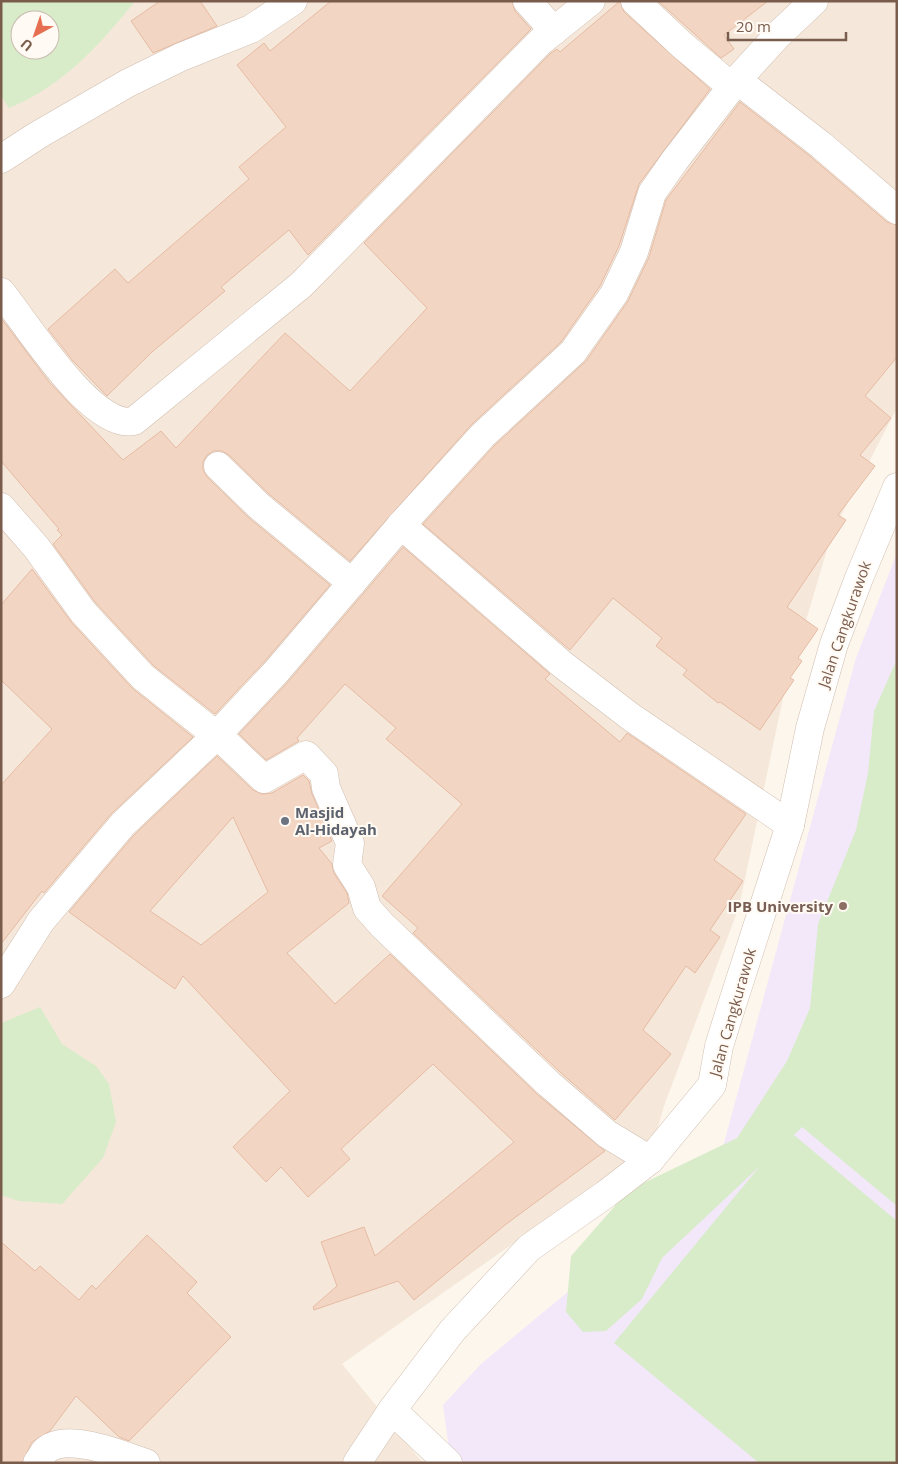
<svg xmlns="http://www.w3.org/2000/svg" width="898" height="1464" font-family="'Open Sans',sans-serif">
<rect width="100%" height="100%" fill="#fdf6ec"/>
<path fill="#f5e8da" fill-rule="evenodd" d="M1 1H897V408L832 533 783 698 739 907 664 1106 653 1145 342 1364 423 1463H1ZM20 20H50V50H20Z"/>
<path fill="#f3e8fa" d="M897 553V1463H457L450 1456 443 1405 481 1364 646 1227 721 1154 856 658Z"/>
<g fill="#d8ecc9" fill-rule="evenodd">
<path d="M1 1H135C99 46 63 86 9 108L1 96ZM20 20H50V50H20Z"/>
<path d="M897 659V1206L802 1127 794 1135 897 1221V1463H759L614 1343 760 1166 662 1258 642 1299 606 1331 583 1332 566 1312 571 1256 629 1190 737 1138 787 1061 810 1008 818 924 856 830 868 773 874 711Z"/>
<path d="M40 1007 62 1044 96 1066 109 1084 116 1122 103 1158 62 1204 19 1201 1 1195V1023Z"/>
</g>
<g fill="#f3d5c3" stroke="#e6bba3" fill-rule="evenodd">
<path d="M160 1H200L217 26 153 53 131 21Z"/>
<path d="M331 1H512L515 11 531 29 311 252 308 255 289 230 221 287 225 291 152 352 107 396 73 361 48 329 115 269 128 283 249 179 239 167 286 127 237 65 264 43 270 51Z"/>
<path d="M620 1 624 12 710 89 639 184 619 246 600 286 561 342 472 424 350 561 269 494 229 455 222 451H214L207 455 203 462V470L207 477 249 518 330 585 264 662 215 714 154 666 95 602 53 544 62 535 57 530 59 529 1 461V318L49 382 123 460 161 431 176 448 285 333 350 391 427 308 364 243 551 53 557 49 560 52Z"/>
<path d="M658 1H768L724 35 734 49 721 58Z"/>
<path d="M740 102 811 157 887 222 897 225V357L865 396 891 418 860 455 875 466 838 515 846 520 787 607 818 629 798 658 802 661 790 678 794 680 760 730 720 702 718 703 683 675 687 670 656 646 662 638 613 598 570 650 423 524 494 446 586 361 628 301 649 257 666 200Z"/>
<path d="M403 547 550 674 545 679 620 742 627 733 746 814 714 860 743 881 710 930 720 937 695 973 686 966 643 1030 671 1054 615 1120 560 1072 413 933 418 928 382 896 462 804 386 739 396 728 345 684 297 738 299 741 266 760 239 734 288 682Z"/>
<path d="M32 569 72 623 132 688 193 737 111 814 44 893 42 891 1 944V785L52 729 1 680V605Z"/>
<path d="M217 756 253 790 262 794 272 793 303 775 309 781 312 794 332 841 319 848 332 864 334 873 347 893 349 903 287 953 335 1004 390 954 538 1095 605 1151 505 1225 414 1300 398 1281 314 1310 313 1307 337 1286 321 1242 364 1227 375 1256 514 1142 433 1064 341 1149 350 1159 308 1197 281 1167 266 1182 233 1147 290 1091 183 976 175 989 69 912 134 835ZM233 817 268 892 201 945 150 911Z"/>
<path d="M147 1235 197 1282 187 1293 231 1337 129 1441 119 1437 76 1396 50 1431 32 1442 22 1463H1V1242L35 1271 40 1266 79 1300 92 1285 96 1289Z"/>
</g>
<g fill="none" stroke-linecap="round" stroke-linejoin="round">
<defs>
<g id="minor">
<path d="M527 1 554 31"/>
<path d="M635 1 682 45 732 87"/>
<path d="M737 80 821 145 897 210"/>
<path d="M1 159 38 135 128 83 181 57 251 29 293 1"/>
<path d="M1 292C26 322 92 431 134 421L301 285 541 41 591 1"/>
<path d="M218 466 259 506 352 583"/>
<path d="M1 507 36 547 83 612 143 677 226 743 264 779 306 755 324 774 326 788 350 843 347 865 361 887 367 908 382 925 549 1084 607 1134 650 1160"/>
<path d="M401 525 563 665 631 717 790 825"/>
<path d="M1 984 41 921 123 824 216 736 276 672 401 525 483 435 573 352 614 294 634 252 652 193 675 160 737 80 777 36 814 1"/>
<path d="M37 1463C40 1459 43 1453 46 1450 68 1432 122 1455 146 1463"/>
<path d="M357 1463 392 1410"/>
<path d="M448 1463 392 1410 452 1331 529 1248 606 1194 650 1160 712 1085 719 1046 730 1011 790 825 810 728 834 644 859 578 897 487"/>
</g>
</defs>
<use href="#minor" stroke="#d1beb0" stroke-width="29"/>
<use href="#minor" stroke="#fff" stroke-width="28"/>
</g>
<circle fill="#6b7280" stroke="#fffaf3" stroke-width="2" cx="285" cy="821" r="5"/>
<circle fill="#8d6e63" stroke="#fffaf3" stroke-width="2" cx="843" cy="906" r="5"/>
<g text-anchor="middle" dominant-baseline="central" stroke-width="4" stroke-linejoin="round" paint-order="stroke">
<g font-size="15" fill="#7a5c4d" stroke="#fffaf3">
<text transform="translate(844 624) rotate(-71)">Jalan Cangkurawok</text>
<text transform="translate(732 1012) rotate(-74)">Jalan Cangkurawok</text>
</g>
<g font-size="15" font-weight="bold" fill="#5b616d" stroke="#fffaf3" text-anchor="start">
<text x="295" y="812">Masjid<tspan x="295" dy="17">Al-Hidayah</tspan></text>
</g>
<g font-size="15" font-weight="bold" fill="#785e54" stroke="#fffaf3" text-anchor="end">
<text x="833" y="906">IPB University</text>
</g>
</g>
<rect width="898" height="1464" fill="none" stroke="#7a5c4d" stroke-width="5"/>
<g transform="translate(35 35) rotate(220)"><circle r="24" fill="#fffaf3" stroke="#cabbb1"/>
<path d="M0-4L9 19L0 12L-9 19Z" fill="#e76f51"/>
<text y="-8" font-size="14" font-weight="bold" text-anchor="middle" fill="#7a5c4d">U</text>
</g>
<path d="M728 32v8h118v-8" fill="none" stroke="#7a5c4d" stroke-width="2.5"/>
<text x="736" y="32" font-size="15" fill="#7a5c4d" stroke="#fffaf3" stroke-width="4" paint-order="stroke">20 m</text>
</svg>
